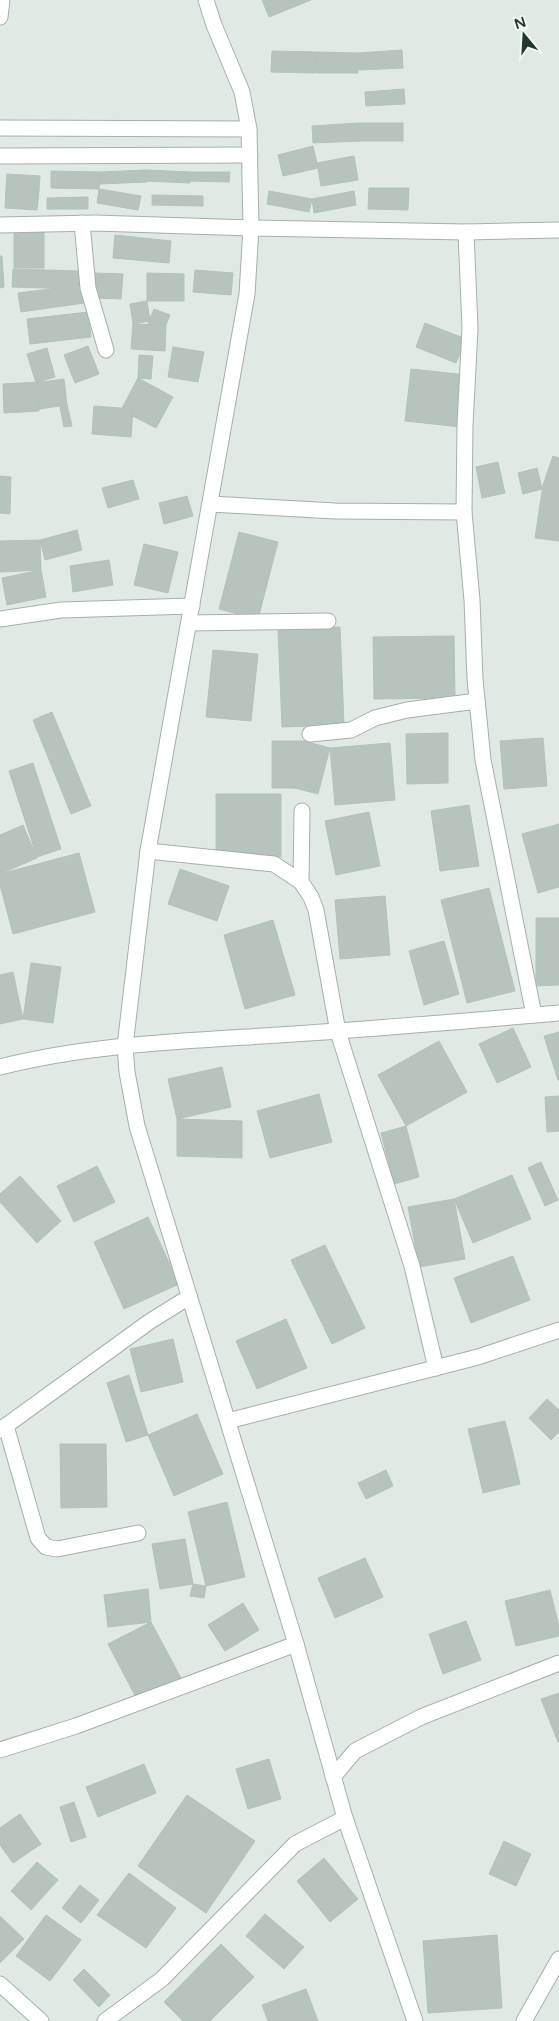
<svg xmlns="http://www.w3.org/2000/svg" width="559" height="2021" font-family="'Varela Round',sans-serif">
<rect width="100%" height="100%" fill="#e1e9e5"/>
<g fill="#b7c4be" stroke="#b4c2bb">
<path d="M262 0H311L269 17Z"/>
<path d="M402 50 403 68 359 70 358 53Z"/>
<path d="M272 51 316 52 315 73 271 72Z"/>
<path d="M316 52 358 53V73H316Z"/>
<path d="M404 89 405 104 366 106 365 92Z"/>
<path d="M358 123 359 141 313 143 312 126Z"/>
<rect x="358" y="123" width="45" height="18"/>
<path d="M313 146 318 168 283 176 278 155Z"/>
<path d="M354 156 358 180 321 186 317 163Z"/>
<path d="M146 170 190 172V183L145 181Z"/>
<path d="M146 170 147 182 100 184V172Z"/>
<path d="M51 171 100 172 99 189 51 188Z"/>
<path d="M190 172H230L229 182 190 181Z"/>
<path d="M7 174 40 176 39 191 6 188Z"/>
<path d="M6 188 39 191 37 210 5 208Z"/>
<path d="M369 188H409L408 210 368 209Z"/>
<path d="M99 189 141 196 138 210 97 203Z"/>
<path d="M269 191 312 199 309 212 267 204Z"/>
<path d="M354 191 356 205 314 213 312 199Z"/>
<path d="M152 195 203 196V206L152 205Z"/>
<path d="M88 197V209H47V198Z"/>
<rect x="14" y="231" width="30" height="37"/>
<path d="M115 235 171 241 169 263 113 258Z"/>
<path d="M0 256H2L4 287 0 288Z"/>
<path d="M13 269 80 271V289L12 287Z"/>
<path d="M195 270 233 273 231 295 193 292Z"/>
<path d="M94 273 123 274 121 299 93 298Z"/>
<path d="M147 273 184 274V301H147Z"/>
<path d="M82 285 84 303 21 312 18 293Z"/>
<path d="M147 301 150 321 133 324 130 304Z"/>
<path d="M154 309 170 315 162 334 146 328Z"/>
<path d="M88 312 91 337 30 344 27 319Z"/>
<path d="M425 323 466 339 456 363 416 347Z"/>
<path d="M133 324 166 325 165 351 131 349Z"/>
<path d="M88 346 99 374 75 383 64 355Z"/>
<path d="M173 347 204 352 198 382 168 377Z"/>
<path d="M47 348 55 377 36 383 27 354Z"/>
<path d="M139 355 153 356 151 379 138 378Z"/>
<path d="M411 369 467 375 461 427 405 421Z"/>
<path d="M138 378 173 397 156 428 121 410Z"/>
<path d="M64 379 67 405 39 409 36 383Z"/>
<path d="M38 382 39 411 4 413 3 384Z"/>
<path d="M67 405 72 426 64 427 60 407Z"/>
<path d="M94 406 133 409 131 437 92 434Z"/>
<path d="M553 456 559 458V490L543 485Z"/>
<path d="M498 462 505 493 482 498 476 467Z"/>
<path d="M537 468 542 489 523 494 518 473Z"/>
<path d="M0 476 11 477 10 514 0 513Z"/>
<path d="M133 480 139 499 108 508 102 488Z"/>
<path d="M543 485 559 487V541L535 538Z"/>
<path d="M187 496 193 516 164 524 159 503Z"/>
<path d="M77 530 82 550 45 560 40 540Z"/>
<path d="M239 532 278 542 258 619 219 609Z"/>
<path d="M40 540 41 570 0 572V541Z"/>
<path d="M144 544 178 552 168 593 134 585Z"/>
<path d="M109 560 113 585 73 592 70 566Z"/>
<path d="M41 570 46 597 7 605 2 578Z"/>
<path d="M340 627 344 725 282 727 278 630Z"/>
<path d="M454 636 455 698 374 699 373 637Z"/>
<path d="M213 650 258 654 251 721 206 717Z"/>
<path d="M52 712 91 806 71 814 33 720Z"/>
<path d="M448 733V783L407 784 406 734Z"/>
<path d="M543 738 547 786 504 789 500 741Z"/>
<path d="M272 741H304L303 788H272Z"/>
<path d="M304 741 330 748 318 794 291 787Z"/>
<path d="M390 743 395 800 335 805 330 748Z"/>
<path d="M33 763 61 849 37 857 9 771Z"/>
<path d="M216 794H281V857L216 856Z"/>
<path d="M469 805 479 866 440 871 431 811Z"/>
<path d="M369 812 380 866 336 875 325 821Z"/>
<path d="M559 824V887L538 893 522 834Z"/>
<path d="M23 825 37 858 0 874V835Z"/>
<path d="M79 853 95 912 13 934 0 885V874Z"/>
<path d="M180 869 229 886 217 921 168 904Z"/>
<path d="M489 888 515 991 467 1003 441 900Z"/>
<path d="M385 896 390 955 340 959 335 900Z"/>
<path d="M536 918H559V985L536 986Z"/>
<path d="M273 920 295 995 245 1009 224 935Z"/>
<path d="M444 941 459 994 424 1005 409 951Z"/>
<path d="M31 963 61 967 53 1023 23 1019Z"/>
<path d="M13 972 23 1019 0 1024V975Z"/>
<path d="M513 1028 531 1067 497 1083 479 1044Z"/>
<path d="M559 1032V1080H558L544 1036Z"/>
<path d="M439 1041 467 1092 406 1126 378 1075Z"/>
<path d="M222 1067 231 1107 177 1119 168 1079Z"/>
<path d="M319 1094 332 1142 270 1158 257 1111Z"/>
<path d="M559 1096V1131L547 1132 545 1097Z"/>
<path d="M177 1119 242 1121V1158L177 1156Z"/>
<path d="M406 1126 419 1177 394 1184 381 1133Z"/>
<path d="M541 1162 558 1200 545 1206 528 1168Z"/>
<path d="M97 1166 115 1202 74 1222 57 1186Z"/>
<path d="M512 1175 531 1219 473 1243 454 1199Z"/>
<path d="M20 1176 61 1221 37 1243 0 1202V1194Z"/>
<path d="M454 1199 465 1259 419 1267 408 1207Z"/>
<path d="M148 1217 179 1284 124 1309 94 1242Z"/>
<path d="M325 1245 365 1328 332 1344 291 1260Z"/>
<path d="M513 1256 530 1300 471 1323 454 1278Z"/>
<path d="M286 1319 307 1368 257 1389 236 1341Z"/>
<path d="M173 1339 183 1382 141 1392 130 1349Z"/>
<path d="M129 1375 148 1435 126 1442 107 1383Z"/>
<path d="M547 1399 559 1410V1432L551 1440 529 1418Z"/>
<path d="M197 1414 223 1474 174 1496 148 1435Z"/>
<path d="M505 1421 512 1449 475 1458 468 1429Z"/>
<path d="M60 1444H106L107 1507 61 1508Z"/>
<path d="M512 1449 520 1484 483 1493 475 1458Z"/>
<path d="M386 1470 393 1486 366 1499 358 1483Z"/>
<path d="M227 1502 245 1577 206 1586 188 1512Z"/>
<path d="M185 1539 193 1584 160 1589 152 1544Z"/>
<path d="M365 1558 383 1597 335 1618 318 1578Z"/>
<path d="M193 1584 206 1586 204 1598 190 1596Z"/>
<path d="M148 1589 151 1622 108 1627 104 1595Z"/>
<path d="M550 1590 559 1626V1636L516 1646 505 1601Z"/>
<path d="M243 1603 259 1630 225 1651 208 1625Z"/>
<path d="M466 1621 481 1660 443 1674 429 1634Z"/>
<path d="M151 1622 182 1680 139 1703 108 1644Z"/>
<path d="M559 1693V1742H558L541 1699Z"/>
<path d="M269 1759 281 1799 248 1809 236 1769Z"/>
<path d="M144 1764 156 1793 98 1817 86 1787Z"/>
<path d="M187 1795 255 1841 206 1913 138 1866Z"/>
<path d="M74 1802 86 1837 71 1842 60 1807Z"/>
<path d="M20 1814 41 1844 13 1863 0 1845V1828Z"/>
<path d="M504 1841 531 1854 516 1886 489 1874Z"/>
<path d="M324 1858 358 1899 330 1922 297 1881Z"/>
<path d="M37 1862 58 1880 31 1910 11 1891Z"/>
<path d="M129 1873 176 1908 146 1948 97 1915Z"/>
<path d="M80 1885 99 1900 81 1923 62 1908Z"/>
<path d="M265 1914 304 1947 284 1969 246 1936Z"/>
<path d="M46 1915 81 1940 50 1981 16 1956Z"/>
<path d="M0 1916 24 1939 0 1963Z"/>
<path d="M497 1935 502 2008 428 2013 423 1941Z"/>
<path d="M221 1944 254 1977 210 2021H183L164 2002Z"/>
<path d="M84 1969 110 1995 99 2007 73 1980Z"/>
<path d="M306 1989 318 2021H268L262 2005Z"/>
</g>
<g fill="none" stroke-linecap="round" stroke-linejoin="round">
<defs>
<g id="minor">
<path d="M0 17 2 0"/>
<path d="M0 128 249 129"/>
<path d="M0 156 250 155"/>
<path d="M82 223 88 288 106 350"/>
<path d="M0 225 95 223 251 228 249 129 242 92 214 25 206 0"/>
<path d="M466 232 470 328 465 425 464 512 472 600 475 679 483 760 534 1015"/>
<path d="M210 504 335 511 464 512"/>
<path d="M0 619 61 610 192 606"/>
<path d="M189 623 328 621"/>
<path d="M310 734 351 730 375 718 407 710 477 701"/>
<path d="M148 851 274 864 301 882 311 897 316 910 338 1032 412 1266 436 1368"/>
<path d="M301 882 302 811"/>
<path d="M0 1067C91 1044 186 1041 279 1035 372 1029 466 1021 559 1013"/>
<path d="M228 1421 478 1357 559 1330"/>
<path d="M6 1426 38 1538 46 1547 57 1549 138 1533"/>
<path d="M0 1430 149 1322 189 1297"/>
<path d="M0 1750 76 1726 296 1644"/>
<path d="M333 1777 355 1751 421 1717 559 1663"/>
<path d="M105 2021 162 1979 295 1844 345 1818"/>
<path d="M415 2021 345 1818 296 1644 137 1126 127 1072 125 1046 148 851 247 294 251 228 466 232 559 230"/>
<path d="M524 2021 559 1959"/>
</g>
<path id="secondary" d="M0 1984 41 2021"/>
</defs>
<use href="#minor" stroke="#a5b0ab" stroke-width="17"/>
<use href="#secondary" stroke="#a2b4ab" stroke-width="17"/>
<use href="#minor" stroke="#fff" stroke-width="15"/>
<use href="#secondary" stroke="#fff" stroke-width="15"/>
</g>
<g transform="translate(524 35) rotate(342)" stroke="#f1f7f3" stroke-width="4" paint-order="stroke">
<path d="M0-4L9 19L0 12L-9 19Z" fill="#243830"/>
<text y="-8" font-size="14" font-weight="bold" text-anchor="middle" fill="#243830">N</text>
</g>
</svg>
